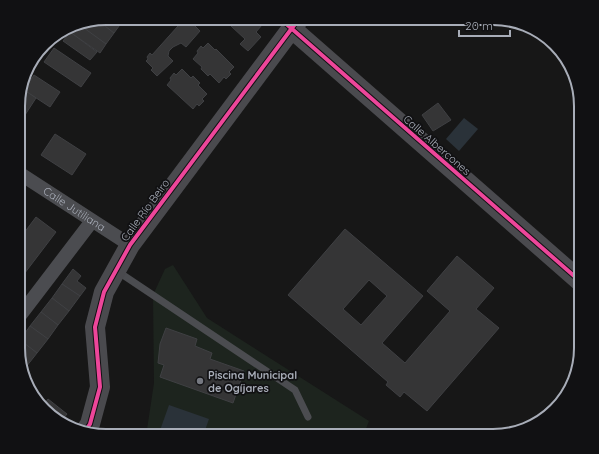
<svg xmlns="http://www.w3.org/2000/svg" width="599" height="454" font-family="Quicksand,sans-serif">
<rect width="100%" height="100%" fill="#171717"/>
<path fill="#1d241e" d="M173 265 207 318 369 421 363 436H146L154 383 153 295 165 269Z"/>
<g fill="#2a3239">
<path d="M464 118 478 129 459 151 446 139Z"/>
<path d="M169 405 209 419 203 436H158Z"/>
</g>
<g fill="#353536" stroke="#3f4043" fill-rule="evenodd">
<path d="M236 21H257L262 25 256 32 261 37 248 51 240 44 245 39 231 26Z"/>
<path d="M100 22 114 33 106 44 84 28 88 23Z"/>
<path d="M100 22H122L114 33Z"/>
<path d="M180 22H187L192 26 193 24 200 31 186 47 181 43 173 47 169 51 168 56 173 61 157 76 151 70 153 68 146 61 148 59 147 57 150 53 152 55 178 26 177 25Z"/>
<path d="M77 23 106 44 100 53 70 32Z"/>
<path d="M70 32 97 52 90 60 63 41Z"/>
<path d="M208 43 215 50 216 49 234 67 229 72 231 74 226 79 224 77 219 83 210 74 208 76 201 69 202 67 193 59 198 53 197 51 201 46 203 48Z"/>
<path d="M54 48 91 73 81 87 44 62Z"/>
<path d="M182 69 191 78 193 76 200 83 198 85 207 94 202 99 204 101 199 106 197 104 193 109 167 85 171 80 170 78 174 73 176 75Z"/>
<path d="M34 75 60 92 50 107 24 90Z"/>
<path d="M21 88 36 98 25 115 19 111V94Z"/>
<path d="M438 103 451 120 433 131 422 115Z"/>
<path d="M55 134 86 154 72 175 41 155Z"/>
<path d="M36 217 56 232 18 282V241Z"/>
<path d="M345 229 423 296 382 343 405 363 450 311 427 291 457 256 494 288 476 309 499 328 427 411 404 392 400 397 386 385 388 382 288 295ZM369 280 387 296 361 325 343 309Z"/>
<path d="M73 269 81 276 77 281 86 288 80 296 62 284Z"/>
<path d="M62 284 80 296 69 311 52 298Z"/>
<path d="M52 298 69 311 58 325 41 312Z"/>
<path d="M41 312 58 325 48 339 30 326Z"/>
<path d="M30 326 48 339 37 353 20 340Z"/>
<path d="M166 328 197 339 195 346 212 353 210 359 244 371 233 403 160 377 164 365 158 363 160 344Z"/>
<path d="M20 340 37 353 26 367 21 363 18 354V342Z"/>
<path d="M21 363 26 367 23 372Z"/>
<path d="M48 399 67 414 62 420 48 414 42 407Z"/>
</g>
<g fill="none" stroke-linecap="round" stroke-linejoin="round">
<path stroke="#4b4c50" stroke-width="7" d="M117 271 295 390 308 417"/>
<g stroke="#4b4c50" stroke-width="14">
<path id="s1" d="M19 173 130 245"/>
<path d="M18 318 92 221"/>
</g>
<g stroke="#4a4a4e" stroke-width="20">
<path d="M291 28 581 282"/>
<path d="M86 430 90 424 100 387 95 327 104 292 130 245 298 20"/>
</g>
<defs>
<g id="cycleway">
<path d="M283 21 581 282"/>
<path d="M86 430 90 424 100 387 95 327 104 292 130 245 298 20"/>
</g>
</defs>
<use href="#cycleway" stroke="#111113" stroke-width="6"/>
<use href="#cycleway" stroke="#ed469a" stroke-width="4"/>
</g>
<circle fill="#757880" stroke="#111113" stroke-width="1.5" cx="200" cy="381" r="4"/>
<g text-anchor="middle" dominant-baseline="central" stroke-width="3.5" stroke-linejoin="round" paint-order="stroke">
<g font-size="11" fill="#a8adb8" stroke="#111113">
<text transform="translate(437 145) rotate(41)">Calle Albercones</text>
<text stroke="none"><textPath href="#s1" startOffset="66">Calle Jutiliana</textPath></text>
<text transform="translate(145 210) rotate(-54)">Calle Río Beiro</text>
</g>
<g font-size="11" font-weight="bold" fill="#a8adb8" stroke="#111113" text-anchor="start">
<text x="208" y="375">Piscina Municipal<tspan x="208" dy="13">de Ogíjares</tspan></text>
</g>
</g>
<path d="M0 0H599V454H0ZM106 25H493A81 81 0 0 1 574 106V348A81 81 0 0 1 493 429H106A81 81 0 0 1 25 348V106A81 81 0 0 1 106 25Z" fill="#111113" fill-rule="evenodd"/>
<path fill="none" stroke="#a8adb8" stroke-width="2" d="M106 25H493A81 81 0 0 1 574 106V348A81 81 0 0 1 493 429H106A81 81 0 0 1 25 348V106A81 81 0 0 1 106 25Z"/>
<path d="M459 30v6h51v-6" fill="none" stroke="#a8adb8" stroke-width="2"/>
<text x="465" y="30" font-size="12" fill="#a8adb8" stroke="#111113" stroke-width="3" paint-order="stroke">20 m</text>
</svg>
